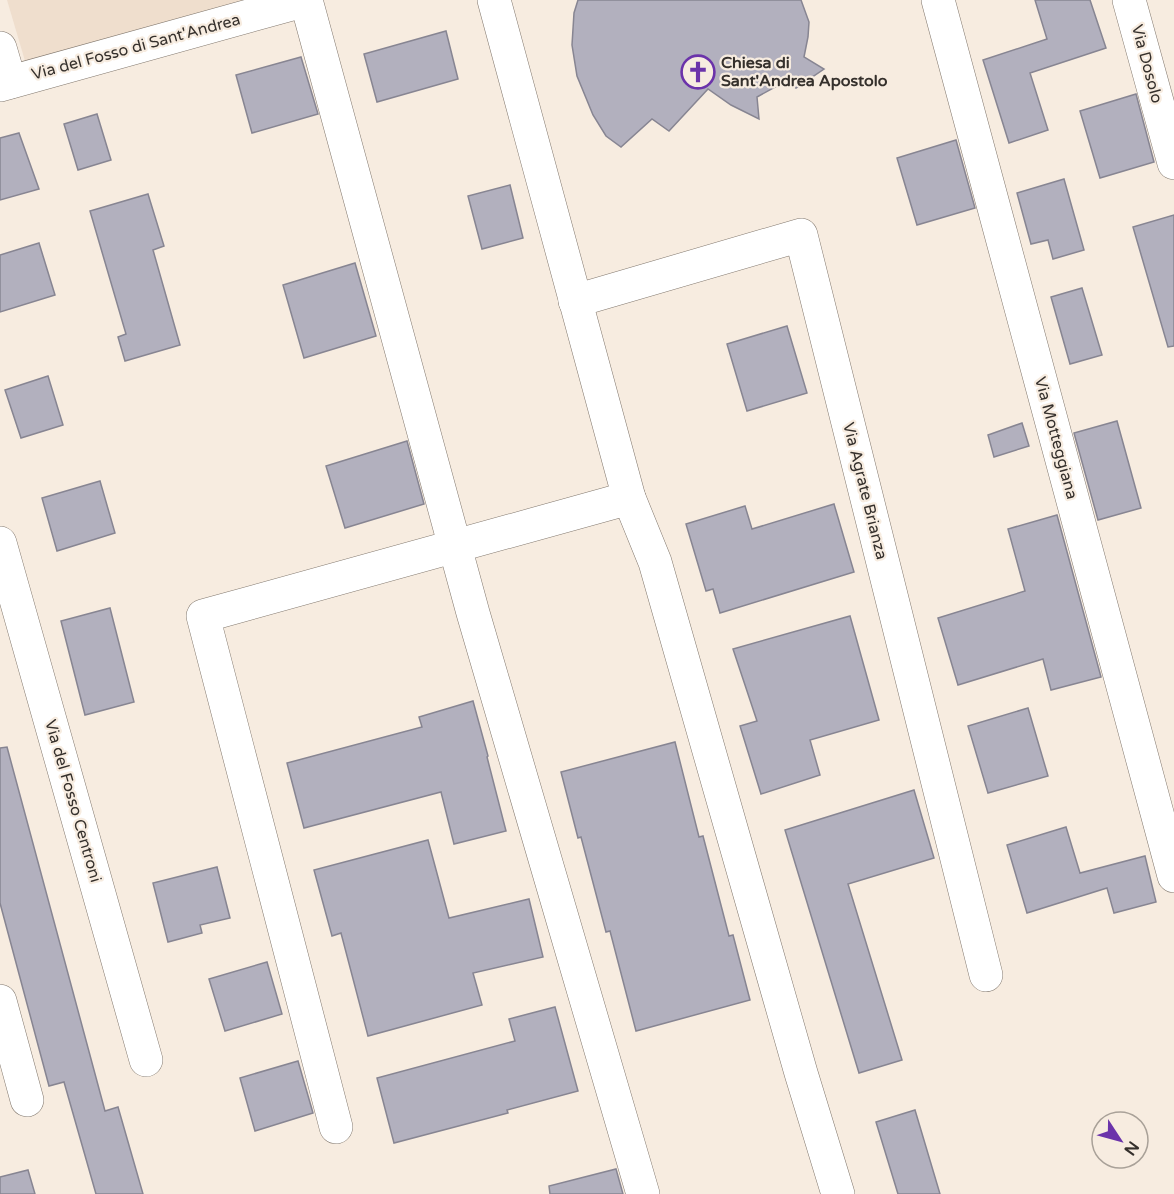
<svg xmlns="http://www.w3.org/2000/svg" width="1174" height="1194" font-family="'Varela Round',sans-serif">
<rect width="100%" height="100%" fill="#f7ece0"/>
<path fill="#efdecd" d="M7 0H250L25 61Z"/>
<g fill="#b2b0be" stroke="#878592" stroke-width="1.5">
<path d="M578 0H801L809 22 808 37 804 57 824 69 796 88 786 81 757 97 759 119 731 105 708 89 669 131 652 119 621 147 606 136 593 115 577 76 572 45 574 13Z"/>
<path d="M1035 0H1090L1106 48 1030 73 1048 130 1009 143 983 60 1047 39Z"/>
<path d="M446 31 458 79 377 102 364 54Z"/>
<path d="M301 57 318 114 252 133 236 75Z"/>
<path d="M1136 94 1154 162 1100 178 1080 111Z"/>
<path d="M97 114 111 160 78 170 64 124Z"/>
<path d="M19 133 39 189 0 200V138Z"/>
<path d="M956 140 975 208 917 225 897 158Z"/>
<path d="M1064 179 1084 250 1053 259 1048 240 1031 244 1017 193Z"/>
<path d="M510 185 523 238 482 249 468 196Z"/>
<path d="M148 194 164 246 153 250 180 345 125 361 118 337 126 334 90 211Z"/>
<path d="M1174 215V346L1168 347 1133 227Z"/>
<path d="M39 243 55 295 0 312V255Z"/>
<path d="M355 263 376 336 304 358 283 285Z"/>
<path d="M1082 288 1102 355 1070 364 1051 297Z"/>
<path d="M787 326 807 393 747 411 727 344Z"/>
<path d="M48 376 63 425 21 438 5 390Z"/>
<path d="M1117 421 1141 508 1098 520 1074 433Z"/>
<path d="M1022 423 1029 446 994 457 988 435Z"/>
<path d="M407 441 424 504 345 528 326 466Z"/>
<path d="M100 481 115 533 57 551 42 498Z"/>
<path d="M834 504 854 572 720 613 713 589 706 591 686 524 745 506 752 529Z"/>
<path d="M1057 515 1101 677 1051 690 1043 659 958 685 938 618 1025 591 1008 529Z"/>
<path d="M110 608 134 702 85 715 61 621Z"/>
<path d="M850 616 879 720 810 740 820 775 761 794 740 726 757 721 733 649Z"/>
<path d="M473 701 488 756 487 757 506 831 454 844 441 792 304 828 287 763 422 727 419 717Z"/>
<path d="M1028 708 1048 776 988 793 968 726Z"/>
<path d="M675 742 699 837 703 836 729 936 733 935 750 1000 636 1031 610 931 606 932 581 837 578 838 561 772Z"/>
<path d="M7 747 105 1111 118 1107 143 1194H96L64 1082 49 1086 0 903V748Z"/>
<path d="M914 790 934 858 848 884 902 1060 859 1073 785 830Z"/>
<path d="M1066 827 1080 873 1145 856 1156 902 1114 913 1107 888 1027 913 1007 845Z"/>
<path d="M428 840 449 918 529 899 543 957 473 973 482 1005 368 1036 341 933 332 936 314 870Z"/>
<path d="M217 867 230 918 200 925 202 933 168 942 153 883Z"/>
<path d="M267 962 282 1014 225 1031 209 979Z"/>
<path d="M555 1007 578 1091 507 1110 508 1113 394 1143 377 1078 515 1041 509 1019Z"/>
<path d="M298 1061 313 1113 255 1131 240 1078Z"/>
<path d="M915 1110 940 1194H898L876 1122Z"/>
<path d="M616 1169 623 1194H550L549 1186Z"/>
<path d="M28 1170 35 1194H0V1177Z"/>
</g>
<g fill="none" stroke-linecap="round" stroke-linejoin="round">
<defs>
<g id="minor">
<path d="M306 0 473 613 643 1194"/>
<path d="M494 0 629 498"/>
<path d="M938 0 1174 876"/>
<path d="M1129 0 1174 163"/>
<path d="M0 48 10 82"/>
<path d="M0 85 306 0"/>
<path d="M575 301 801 235 986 975"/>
<path d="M0 543 146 1060"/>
<path d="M0 1001 27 1100"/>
<path d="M336 1127 203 616 629 498 655 562 801 1073 838 1194"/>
</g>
</defs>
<use href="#minor" stroke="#82786e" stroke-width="34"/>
<use href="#minor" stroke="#fff" stroke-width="33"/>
</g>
<defs>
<symbol id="church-ring" viewBox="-11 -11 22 22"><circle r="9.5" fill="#f7ece0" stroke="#6b33aa" stroke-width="1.5"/><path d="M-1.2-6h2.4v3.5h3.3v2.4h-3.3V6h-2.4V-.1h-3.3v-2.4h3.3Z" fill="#6b33aa"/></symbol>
</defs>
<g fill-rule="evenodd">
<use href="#church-ring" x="679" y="53" width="38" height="38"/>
</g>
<g text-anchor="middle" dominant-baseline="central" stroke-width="4.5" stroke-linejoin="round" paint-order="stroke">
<g font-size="16" fill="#35302c" stroke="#f7ece0">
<text transform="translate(136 47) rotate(-15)">Via del Fosso di Sant'Andrea</text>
<text transform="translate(1147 64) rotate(75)">Via Dosolo</text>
<text transform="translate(1056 438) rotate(75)">Via Motteggiana</text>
<text transform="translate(865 491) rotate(76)">Via Agrate Brianza</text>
<text transform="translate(73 801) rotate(74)">Via del Fosso Centroni</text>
</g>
<g font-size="16" font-weight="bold" fill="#35302c" stroke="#f7ece0" text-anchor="start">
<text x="721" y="63">Chiesa di<tspan x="721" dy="18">Sant'Andrea Apostolo</tspan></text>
</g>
</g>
<g transform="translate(1120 1140) rotate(126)"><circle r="28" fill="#f7ece0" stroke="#a9a198" stroke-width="1.5"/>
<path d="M0-4.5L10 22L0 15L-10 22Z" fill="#6b33aa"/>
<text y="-9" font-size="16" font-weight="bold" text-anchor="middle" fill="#35302c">N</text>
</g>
</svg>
